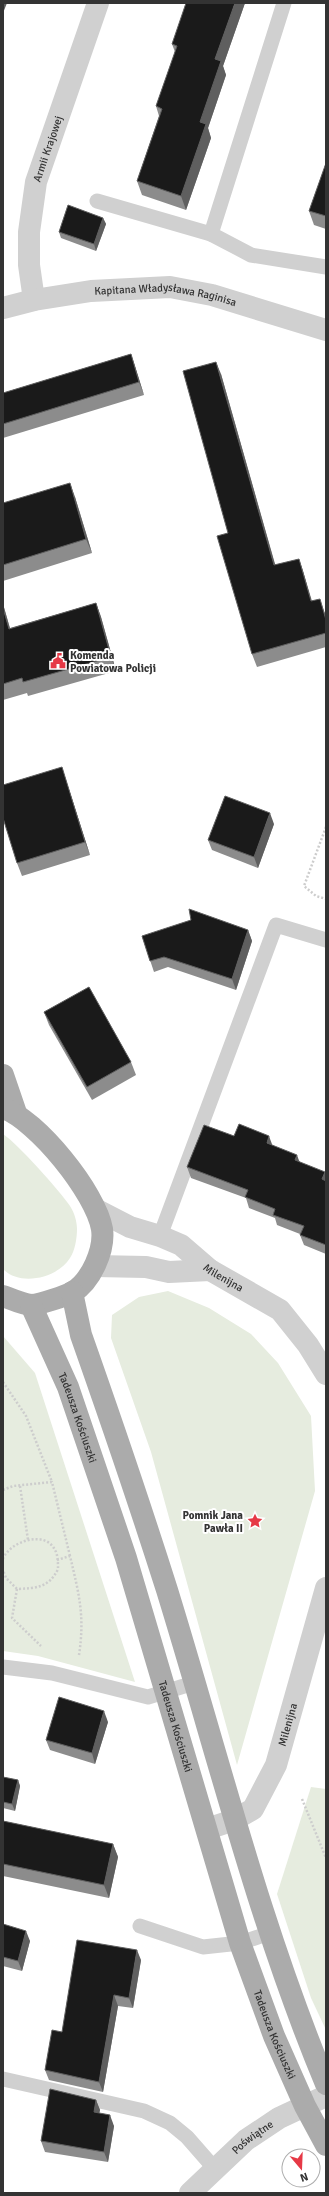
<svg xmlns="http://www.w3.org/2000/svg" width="329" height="2196" font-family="Signika,sans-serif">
<rect width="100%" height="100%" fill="#fff"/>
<g fill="#e6ecdf">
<path d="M3 1134C17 1143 60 1191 70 1206 74 1212 77 1221 77 1229 77 1238 75 1251 70 1258 58 1278 20 1287 3 1269Z"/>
<path d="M168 1291 209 1308 251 1334 278 1363 311 1416 315 1491 237 1765 151 1452 111 1338 112 1315 139 1297Z"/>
<path d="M3 1336 35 1373 135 1682 38 1656 3 1651Z"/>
<path d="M311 1787 326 1789V2030L311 1998 277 1894Z"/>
</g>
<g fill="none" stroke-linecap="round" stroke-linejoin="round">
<g stroke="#cdcdcd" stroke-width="2.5" stroke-dasharray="2 2" stroke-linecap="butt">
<path d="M326 827 304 886 316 896 326 899"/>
<path d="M3 1382 26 1416 52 1482"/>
<path d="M20 1486 28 1540"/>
<path d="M3 1490 13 1486 52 1482 70 1556"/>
<path d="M3 1559C9 1542 45 1529 55 1550 58 1555 58 1563 58 1569 49 1588 36 1588 17 1589L6 1578 3 1570"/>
<path d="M57 1560 70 1556C79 1594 85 1616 79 1655"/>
<path d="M17 1589 12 1618 41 1646"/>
<path d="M302 1799 326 1858"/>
</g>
<g stroke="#d0d0d0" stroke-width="15">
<path d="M97 201 211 234 251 255 326 267"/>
<path d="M211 234 284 3"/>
<path d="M160 1236 276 925 326 940"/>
<path d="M3 1667 52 1673 148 1697 194 1683"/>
<path d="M140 1926 203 1947 240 1943 270 1933"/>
<path d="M3 2079 144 2111 170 2123 187 2137 215 2169"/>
</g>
<g stroke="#d0d0d0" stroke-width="22">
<path id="s1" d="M34 300 29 265V232L36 182 98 3"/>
<path id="s2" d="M3 308 34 300 91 291 170 287 212 295 326 330"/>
<path id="s3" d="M97 1210 130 1227 160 1236 181 1245 210 1270 280 1310 308 1345 326 1374"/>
<path d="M95 1266 146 1267 169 1272 210 1270"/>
<path id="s4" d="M207 1829 234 1820 253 1809 276 1765 326 1588"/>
<path id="s5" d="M190 2193 246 2140 279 2118 326 2096"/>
</g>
<g stroke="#ababab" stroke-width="22">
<path d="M3 1075 16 1113"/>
<path d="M3 1108C37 1120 96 1193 102 1229 105 1250 91 1281 73 1292 66 1296 40 1304 32 1305 24 1305 11 1299 3 1296"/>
<path d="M72 1292 81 1335C111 1420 140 1505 167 1590 218 1755 259 1924 326 2084"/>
<path id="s6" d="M31 1305 68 1387 126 1558 240 1943 274 2036 305 2106 326 2145"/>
</g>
</g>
<g fill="#8c8c8c">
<path d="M245 3 223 66 226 75 208 128 211 138 186 210 142 195 137 181 159 116 156 106 175 52 172 44Z"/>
<path d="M326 163V229L314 225 309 211Z"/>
<path d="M103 218 106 224 96 251 61 238 59 232Z"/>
<path d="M131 354 144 395 3 438V393Z"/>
<path d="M221 374 275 565 299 559 303 571 312 601 324 611 326 617V647L257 667 252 654 228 533Z"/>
<path d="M75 497 92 553 3 581V503Z"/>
<path d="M96 603 101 617 116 671 28 696 27 693 3 700V604L10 628Z"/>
<path d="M62 767 66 780 90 855 22 876 17 863Z"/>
<path d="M274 824 258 868 212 850 208 840Z"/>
<path d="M248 930 252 941 236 990 168 967 154 972 142 936Z"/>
<path d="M44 1012 131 1062 136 1075 92 1100 49 1025Z"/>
<path d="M234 1136 272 1145 300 1162 326 1175V1254L304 1245 300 1235V1234L277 1225 275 1218 249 1208 246 1198 191 1178 187 1167Z"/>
<path d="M108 1722 95 1764 50 1750 46 1740Z"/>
<path d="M3 1777 18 1780 20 1786 15 1811 3 1808Z"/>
<path d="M3 1821 113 1844 118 1857 109 1898 3 1876Z"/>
<path d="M3 1924 30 1941 22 1971 3 1966Z"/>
<path d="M141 1960 133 2008 118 2006 103 2092 49 2080 45 2070 62 2032Z"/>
<path d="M96 2100 100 2110 99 2113 114 2126 108 2162 45 2152 41 2141Z"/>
</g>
<g fill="#5f5f5f">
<path d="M3 3H7L3 13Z"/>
<path d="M235 3H245L223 66 226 75 208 128 211 138 186 210 181 196 215 59Z"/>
<path d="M103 218 106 224 96 251 94 244Z"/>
<path d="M131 354 135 366 144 395 139 382Z"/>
<path d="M216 362 221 374 279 578 274 565Z"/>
<path d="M70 483 75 497 92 553 86 539Z"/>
<path d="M299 559 303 571 315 614 311 601Z"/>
<path d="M320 599 326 617V620Z"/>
<path d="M96 603 101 617 116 671 111 657Z"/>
<path d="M3 604 14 643 9 629 3 608Z"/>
<path d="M62 767 66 780 90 855 85 842Z"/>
<path d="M270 813 274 824 258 868 254 857Z"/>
<path d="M248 930 252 941 236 990 232 979Z"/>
<path d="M269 1136 273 1147 267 1143Z"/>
<path d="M297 1155 301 1166 295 1160Z"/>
<path d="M325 1172 326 1175V1190L322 1179Z"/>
<path d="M104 1711 108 1722 95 1764 92 1753Z"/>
<path d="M18 1780 20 1786 15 1811 12 1804Z"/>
<path d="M113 1844 118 1857 109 1898 104 1885Z"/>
<path d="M26 1931 30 1941 22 1971 18 1961Z"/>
<path d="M137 1950 141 1960 133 2008 129 1998Z"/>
<path d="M114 1995 118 2006 103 2092 99 2082Z"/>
<path d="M96 2100 100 2110 97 2123 94 2112Z"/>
<path d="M110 2115 114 2126 108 2162 104 2152Z"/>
</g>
<g fill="#1a1a1a" stroke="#5f5f5f">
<path d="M186 3H235L215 59 221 61 200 122 206 124 181 196 137 181 162 109 156 106 177 46 172 44Z"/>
<path d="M326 163V216L309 211Z"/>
<path d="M68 205 103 218 94 244 59 232Z"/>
<path d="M131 354 139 382 3 424V393Z"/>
<path d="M216 362 274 565 299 559 311 601 320 599 326 620V633L252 654 217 536 228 533 183 371Z"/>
<path d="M70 483 86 539 3 565V503Z"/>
<path d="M96 603 111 657 23 682 22 678 3 684V608L9 629Z"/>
<path d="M62 767 85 842 17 863 3 818V785Z"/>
<path d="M225 796 270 813 254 857 208 840Z"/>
<path d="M189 909 248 930 232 979 164 957 150 961 142 936 191 920Z"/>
<path d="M89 987 131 1062 87 1087 44 1012Z"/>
<path d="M239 1124 269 1136 267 1143 297 1155 295 1160 325 1172 322 1179 326 1181V1245L300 1235 304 1226 273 1215 275 1209 245 1197 248 1190 187 1167 204 1125 234 1136Z"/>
<path d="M59 1697 104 1711 92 1753 46 1740Z"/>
<path d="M3 1777 18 1780 12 1804 3 1802Z"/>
<path d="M3 1821 113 1844 104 1885 3 1864Z"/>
<path d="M3 1924 26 1931 18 1961 3 1957Z"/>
<path d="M77 1940 137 1950 129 1998 114 1995 99 2082 45 2070 52 2030 62 2032Z"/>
<path d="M50 2089 96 2100 94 2112 110 2115 104 2152 41 2141Z"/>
</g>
<defs>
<symbol id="civic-bare" viewBox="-9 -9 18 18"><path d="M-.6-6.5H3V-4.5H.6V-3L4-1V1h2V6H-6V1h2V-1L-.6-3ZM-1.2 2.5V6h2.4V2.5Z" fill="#e63946" stroke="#fff" stroke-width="2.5" paint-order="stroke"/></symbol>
<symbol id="sight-bare" viewBox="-9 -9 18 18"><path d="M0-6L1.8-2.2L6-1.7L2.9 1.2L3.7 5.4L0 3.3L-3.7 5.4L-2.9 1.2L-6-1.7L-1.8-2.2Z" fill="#e63946" stroke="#fff" stroke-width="2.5" paint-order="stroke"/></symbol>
</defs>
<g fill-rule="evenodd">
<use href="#civic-bare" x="47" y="650" width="22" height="22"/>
<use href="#sight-bare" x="244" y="1510" width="22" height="22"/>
</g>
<g text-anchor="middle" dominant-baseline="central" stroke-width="4" stroke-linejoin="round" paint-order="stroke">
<g font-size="11" fill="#333" stroke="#fff">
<text stroke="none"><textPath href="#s1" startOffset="154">Armii Krajowej</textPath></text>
<text stroke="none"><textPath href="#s2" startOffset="165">Kapitana Władysława Raginisa</textPath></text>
<text stroke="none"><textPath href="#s3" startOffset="145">Milenijna</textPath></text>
<text stroke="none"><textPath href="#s6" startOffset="122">Tadeusza Kościuszki</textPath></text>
<text stroke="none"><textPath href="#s4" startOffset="142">Milenijna</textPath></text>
<text stroke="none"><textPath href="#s6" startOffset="446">Tadeusza Kościuszki</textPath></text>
<text stroke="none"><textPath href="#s6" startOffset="770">Tadeusza Kościuszki</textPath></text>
<text stroke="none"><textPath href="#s5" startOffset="84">Poświątne</textPath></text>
</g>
<g font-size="11" font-weight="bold" fill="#333" stroke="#fff" text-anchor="start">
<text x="70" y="655">Komenda<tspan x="70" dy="13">Powiatowa Policji</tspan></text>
<text x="243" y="1515" text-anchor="end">Pomnik Jana<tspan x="243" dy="13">Pawła II</tspan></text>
</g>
</g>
<rect width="329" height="2196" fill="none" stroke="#333333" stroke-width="8"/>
<g transform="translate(301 2168) rotate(161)"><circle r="19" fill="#ffffff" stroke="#adadad"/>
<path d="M0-3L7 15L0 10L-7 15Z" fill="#e63946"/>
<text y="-6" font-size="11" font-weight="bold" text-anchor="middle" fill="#333333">N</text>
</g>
</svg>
